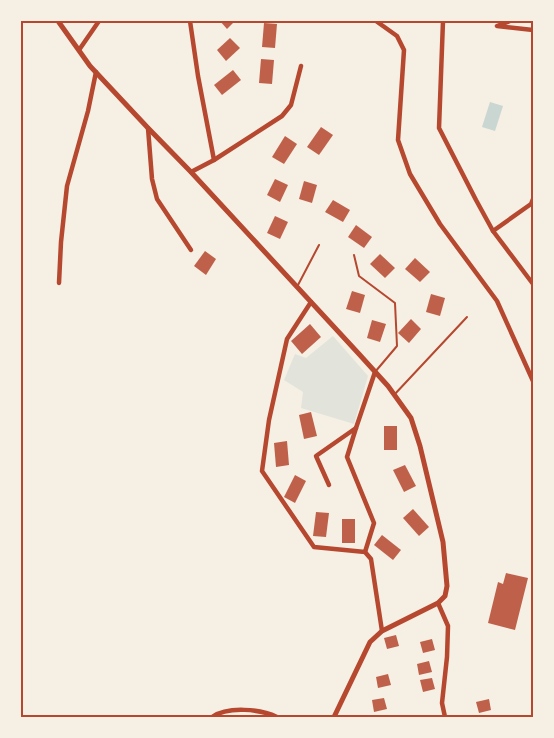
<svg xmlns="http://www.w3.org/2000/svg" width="554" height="738" font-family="Karla,sans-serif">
<rect width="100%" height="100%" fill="#f6efe4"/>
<path fill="#e2e4dc" d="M333 336 368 376 354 424 301 408 303 392 284 380 295 354 306 358Z"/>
<path fill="#c9d6d2" d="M490 102 503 106 495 131 482 127Z"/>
<g fill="#bf614a">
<path d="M220 21H235L227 29Z"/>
<path d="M264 23 277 24 275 48 262 47Z"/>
<path d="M230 38 240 48 226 61 217 50Z"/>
<path d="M261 59 274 60 272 84 259 83Z"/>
<path d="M233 70 241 80 222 95 214 85Z"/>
<path d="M321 127 333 135 319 155 307 147Z"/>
<path d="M285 136 297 144 284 164 272 157Z"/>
<path d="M275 179 288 185 280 202 267 195Z"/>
<path d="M304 181 317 185 312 203 299 199Z"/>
<path d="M333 200 350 210 343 222 325 212Z"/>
<path d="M275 216 288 222 280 239 267 233Z"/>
<path d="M356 225 372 237 364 248 348 237Z"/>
<path d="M205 251 216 259 206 275 194 266Z"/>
<path d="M380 254 395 268 385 278 370 264Z"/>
<path d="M415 258 430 272 420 282 405 269Z"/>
<path d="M352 291 365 295 360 313 346 309Z"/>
<path d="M431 294 445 298 440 316 426 312Z"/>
<path d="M411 319 421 329 409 343 398 333Z"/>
<path d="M372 320 386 324 380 342 367 338Z"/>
<path d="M310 324 321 337 302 354 291 341Z"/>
<path d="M311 412 317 436 304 439 299 415Z"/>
<rect x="384" y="426" width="13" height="24"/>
<path d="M287 441 289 465 276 467 274 443Z"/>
<path d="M405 465 416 486 404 492 393 470Z"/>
<path d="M295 475 306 481 295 503 284 497Z"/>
<path d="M413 509 429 527 419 536 403 518Z"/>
<path d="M316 512 329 513 326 537 313 536Z"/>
<rect x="342" y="519" width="13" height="24"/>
<path d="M382 535 401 550 393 560 374 545Z"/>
<path d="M506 573 528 578 515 630 488 623 498 582 503 584Z"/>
<path d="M396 635 399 646 387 649 384 638Z"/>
<path d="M432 639 435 650 423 653 420 642Z"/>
<path d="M429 661 432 672 419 675 417 664Z"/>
<path d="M388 674 391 685 378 688 376 677Z"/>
<path d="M432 678 435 689 423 692 420 680Z"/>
<path d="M384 698 387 709 374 712 372 700Z"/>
<path d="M489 699 491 710 479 713 476 702Z"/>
</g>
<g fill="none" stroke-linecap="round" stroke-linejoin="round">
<g stroke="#b5482f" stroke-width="2">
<path d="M354 255 359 276 395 303 397 346 375 372"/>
<path d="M298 285 319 245"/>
<path d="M394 395 467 317"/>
</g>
<g stroke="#b5482f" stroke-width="4.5">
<path d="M190 21 198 76 214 160"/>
<path d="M376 21 397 36 404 50 398 140 410 174 440 224 497 301 533 381"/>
<path d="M443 21 439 128 476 200 493 231 533 284"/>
<path d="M510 21 497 26 533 30"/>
<path d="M79 50 99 21"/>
<path d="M148 128 152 179 157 199 191 250"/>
<path d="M191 172 214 160 282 116 291 105 301 66"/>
<path d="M493 231 531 204 533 199"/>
<path d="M59 283 61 242 67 186 88 111 96 72"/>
<path d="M311 302 287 339 269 420 262 471 314 547 365 552 371 559 382 631"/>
<path d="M329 485 316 456 356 428"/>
<path d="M365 552 374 523 347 457 356 428 375 372"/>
<path d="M438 603 448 626 447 657 442 703 445 717"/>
<path d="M212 717C228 706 260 709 277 717"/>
</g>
<path stroke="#b5482f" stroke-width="5" d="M58 21 90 66 148 128 191 172 359 354 388 386 411 418 420 446 443 542 447 586 445 596 438 603 382 631 370 642 334 717"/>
</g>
<rect width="554" height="738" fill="none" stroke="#f6efe4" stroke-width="45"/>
<rect x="22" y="22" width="510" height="694" fill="none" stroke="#b5482f" stroke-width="2"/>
</svg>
